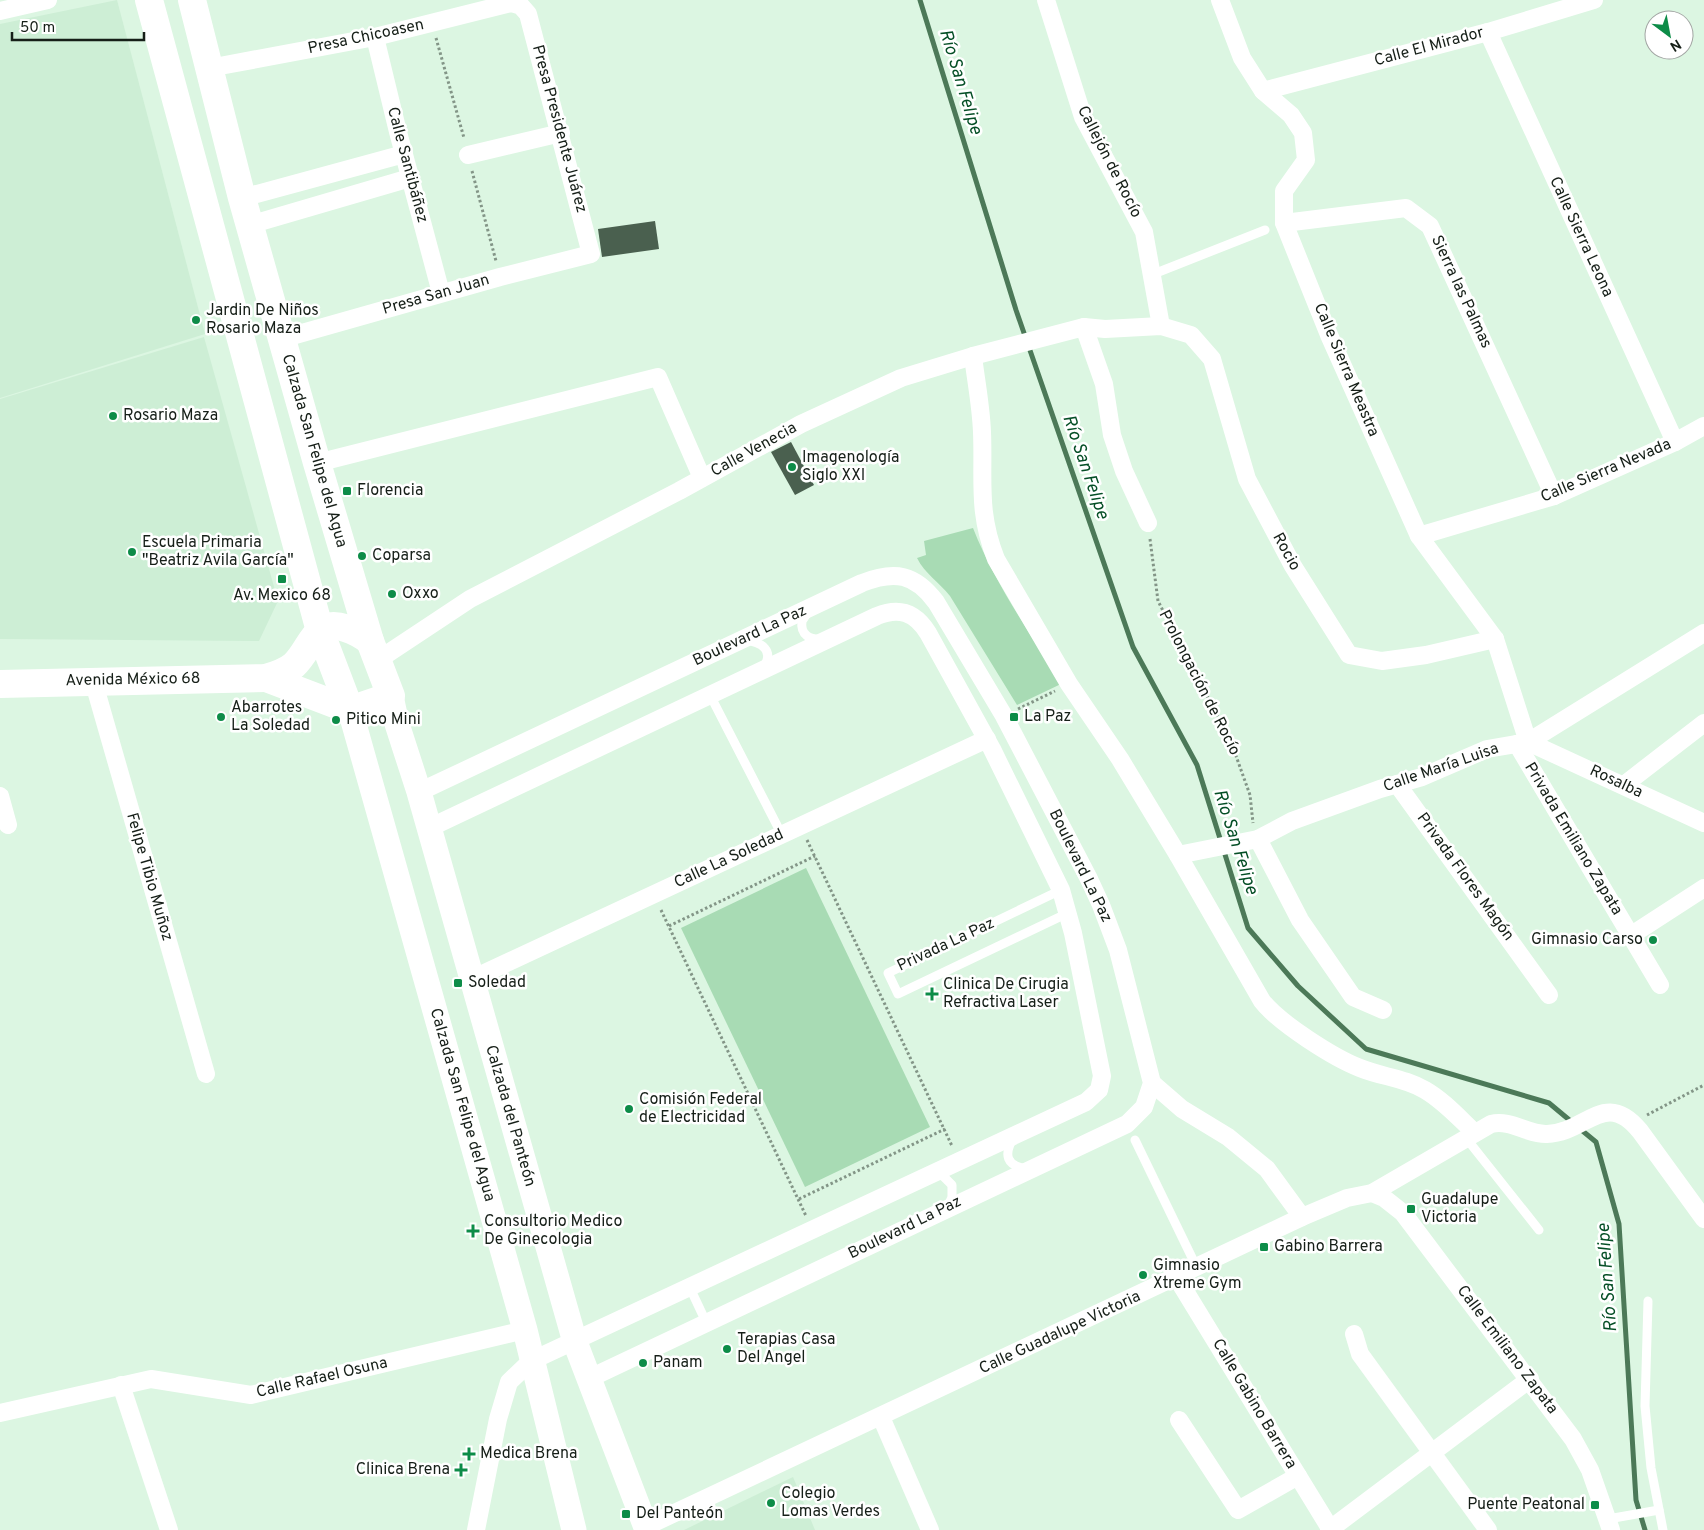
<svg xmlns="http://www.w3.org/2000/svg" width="1704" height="1530" font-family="Overpass,sans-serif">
<rect width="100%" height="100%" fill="#dcf6e2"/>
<g fill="#cdeed5">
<path d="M117 0 205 334 0 398V24Z"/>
<path d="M204 337 278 601 259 641 0 639V399Z"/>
<path d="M793 1477 815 1530H684Z"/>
</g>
<g fill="#a8dbb4">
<path d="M973 528C995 584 1030 633 1061 684L1017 705 950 596C939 582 925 574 917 558L926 555 924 541Z"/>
<path d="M806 868 930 1127 805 1187 681 928Z"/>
</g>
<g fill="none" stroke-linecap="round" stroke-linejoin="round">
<g stroke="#4c7958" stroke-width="5">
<path d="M920 0 1016 310 1133 647 1197 765 1248 928 1298 986 1366 1049 1549 1103 1573 1123"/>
<path d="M1579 1128 1596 1142 1619 1224 1636 1500 1645 1530"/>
</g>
</g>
<g fill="#4a604f">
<path d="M655 221 659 249 602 257 598 229Z"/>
<path d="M791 442 814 485 795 495 771 452Z"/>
</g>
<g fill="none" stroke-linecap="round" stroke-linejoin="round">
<g stroke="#839587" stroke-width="3" stroke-dasharray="2.5 2.5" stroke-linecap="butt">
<path d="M436 38 464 138"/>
<path d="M472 171 496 261"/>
<path d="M1150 539 1158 601 1231 742 1250 795 1253 823"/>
<path d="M1018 709 1055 691"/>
<path d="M807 840 952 1146"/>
<path d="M661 910 806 1216"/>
<path d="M669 926 815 856"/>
<path d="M1647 1115 1704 1085"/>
<path d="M799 1199 945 1129"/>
</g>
<g stroke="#fff" stroke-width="9">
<path d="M1151 275 1265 230"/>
<path d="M808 612 802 621C800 635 810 640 822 639"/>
<path d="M745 640C762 642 775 651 763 668"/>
<path d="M710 695 782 835"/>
<path d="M1061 890 888 973 898 994 1068 913"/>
<path d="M1014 1137C1003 1155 1006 1166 1028 1169"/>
<path d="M1466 1138 1539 1230"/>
<path d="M1135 1140 1197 1268"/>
<path d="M934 1174 943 1176 952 1185V1197L948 1206"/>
<path d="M690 1288 707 1324"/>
<path d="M1648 1301 1645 1406 1651 1468 1663 1530"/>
<path d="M1608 1519 1659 1510"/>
</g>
<g stroke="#fff" stroke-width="18">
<path d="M1046 0 1083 117 1144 232 1161 326"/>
<path d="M1220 0 1242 58 1263 91 1291 115 1303 133 1306 160 1284 191V223L1329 335 1419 536 1495 639 1528 742 1704 823"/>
<path d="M0 11 48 0"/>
<path d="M1488 32 1675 442"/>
<path d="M375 37 398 132 441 293"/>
<path d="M209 68 375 37 511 3 521 6 528 14 591 254 500 277 281 339"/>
<path d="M1263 91 1488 32 1594 0"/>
<path d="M468 155 561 133"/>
<path d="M242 198 404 154"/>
<path d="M1284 223 1406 208 1430 226 1554 496"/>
<path d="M249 225 410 178"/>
<path d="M1084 327 1104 384 1112 435 1124 471 1148 523"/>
<path d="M973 356C976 381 981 406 982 432 984 480 977 511 996 559L1069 684 1120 759 1178 855 1262 1001C1279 1023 1334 1058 1360 1068 1382 1077 1405 1078 1425 1090 1444 1101 1459 1118 1475 1133"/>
<path d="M317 463 658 377 702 478"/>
<path d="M1419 536 1554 496 1675 442 1704 426"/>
<path d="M378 660 470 599 679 491 801 424 901 378 973 356 1084 327 1105 329 1161 326 1191 335 1212 359 1247 479 1293 566 1349 655 1382 661 1426 655 1495 639"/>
<path d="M93 680 206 1074"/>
<path d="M1517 744 1660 985"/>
<path d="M1397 784 1549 995"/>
<path d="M1624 785 1704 723"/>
<path d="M419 792 862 583C895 570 915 574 936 602L1004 716 1089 879 1101 905 1118 950 1152 1083 1144 1107 1127 1124 588 1379"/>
<path d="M0 796 8 825"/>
<path d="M429 828 877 616C899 607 915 612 928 633L992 749 1061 890 1073 933 1102 1076 1099 1090 1086 1102 531 1361 509 1382 498 1419 476 1530"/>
<path d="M1258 839 1300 920 1353 997 1383 1010"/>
<path d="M1178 855 1258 839 1292 821 1380 789 1422 777 1487 749 1528 742 1704 633"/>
<path d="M1630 936 1704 888"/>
<path d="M472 979 987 739"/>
<path d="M1152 1083 1182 1109 1228 1137 1267 1169 1302 1217"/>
<path d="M1372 1193 1384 1198 1403 1213 1573 1439 1590 1470 1611 1530"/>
<path d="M1177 1278 1331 1530"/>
<path d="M1354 1334 1360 1354 1488 1530"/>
<path d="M121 1385 169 1530"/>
<path d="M0 1413 151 1379 251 1395 525 1330"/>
<path d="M881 1417 930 1530"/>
<path d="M1179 1420 1238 1510 1298 1476"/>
<path d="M645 1527 1302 1217 1347 1198 1372 1193 1491 1124C1511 1119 1528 1135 1547 1134 1586 1133 1605 1088 1640 1131L1704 1219"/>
<path d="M1329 1530 1530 1379"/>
</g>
<g stroke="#fff" stroke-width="25">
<path d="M391 696 397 724 419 792 575 1342 647 1530"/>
<path d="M350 710 525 1330 574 1530"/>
</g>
<g stroke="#fff" stroke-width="28">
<path d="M149 0 320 631 350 710"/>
<path d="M192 0 242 198 317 463 370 641 391 696 350 710 266 678"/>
<path d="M0 684 266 678C276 675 286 672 294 665 305 655 310 639 320 631 334 619 358 632 370 641"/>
</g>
</g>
<g fill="#0d8c48" stroke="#fff" stroke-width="2">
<circle cx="196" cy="320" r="5"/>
<circle cx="113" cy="416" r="5"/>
<circle cx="792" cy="467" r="5"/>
<rect x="342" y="486" width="10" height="10" rx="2.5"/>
<circle cx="132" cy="552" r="5"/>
<circle cx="362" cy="556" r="5"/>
<rect x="277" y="574" width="10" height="10" rx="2.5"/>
<circle cx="392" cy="594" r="5"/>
<circle cx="221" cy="717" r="5"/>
<rect x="1009" y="712" width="10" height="10" rx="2.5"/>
<circle cx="336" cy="720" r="5"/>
<circle cx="1653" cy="940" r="5"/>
<rect x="453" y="978" width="10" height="10" rx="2.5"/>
<path d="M929.5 986.5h5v5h5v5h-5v5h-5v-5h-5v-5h5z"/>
<circle cx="629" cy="1109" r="5"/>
<rect x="1406" y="1204" width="10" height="10" rx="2.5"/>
<path d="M470.5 1223.5h5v5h5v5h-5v5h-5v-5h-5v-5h5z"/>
<rect x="1259" y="1242" width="10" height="10" rx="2.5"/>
<circle cx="1143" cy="1275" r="5"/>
<circle cx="727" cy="1349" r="5"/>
<circle cx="643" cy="1363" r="5"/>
<path d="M466.5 1446.5h5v5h5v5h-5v5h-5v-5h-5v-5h5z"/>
<path d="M458.5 1462.5h5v5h5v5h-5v5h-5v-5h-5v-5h5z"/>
<circle cx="771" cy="1503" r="5"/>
<rect x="1590" y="1500" width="10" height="10" rx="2.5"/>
<rect x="621" y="1509" width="10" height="10" rx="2.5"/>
</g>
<g text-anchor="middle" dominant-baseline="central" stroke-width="5" stroke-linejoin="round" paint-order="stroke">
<g font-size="16" fill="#161f18" stroke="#fff">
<text transform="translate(366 37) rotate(-12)">Presa Chicoasen</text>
<text transform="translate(1429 47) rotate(-15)">Calle El Mirador</text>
<text transform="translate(559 129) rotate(75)">Presa Presidente Juárez</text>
<text transform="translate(1109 162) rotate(63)">Callejón de Rocío</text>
<text transform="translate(407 165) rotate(75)">Calle Santibáñez</text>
<text transform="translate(1581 237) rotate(65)">Calle Sierra Leona</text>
<text transform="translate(1461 292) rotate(65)">Sierra las Palmas</text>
<text transform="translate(436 295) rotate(-16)">Presa San Juan</text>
<text transform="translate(1346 370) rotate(67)">Calle Sierra Meastra</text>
<text transform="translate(754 450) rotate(-29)">Calle Venecia</text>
<text transform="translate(314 451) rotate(74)">Calzada San Felipe del Agua</text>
<text transform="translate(1606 471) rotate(-23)">Calle Sierra Nevada</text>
<text transform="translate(1286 552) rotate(61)">Rocio</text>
<text transform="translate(750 636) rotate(-25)">Boulevard La Paz</text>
<text transform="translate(133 680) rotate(-1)">Avenida México 68</text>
<text transform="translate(1199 683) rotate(63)">Prolongación de Rocío</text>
<text transform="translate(1441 768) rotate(-19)">Calle María Luisa</text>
<text transform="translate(1616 782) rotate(25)">Rosalba</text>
<text transform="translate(1573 839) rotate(59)">Privada Emiliano Zapata</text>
<text transform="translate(729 859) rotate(-25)">Calle La Soledad</text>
<text transform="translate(1080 866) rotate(64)">Boulevard La Paz</text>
<text transform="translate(149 877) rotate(74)">Felipe Tibio Muñoz</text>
<text transform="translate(1465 877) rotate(54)">Privada Flores Magón</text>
<text transform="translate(946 945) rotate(-25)">Privada La Paz</text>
<text transform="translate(462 1105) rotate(74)">Calzada San Felipe del Agua</text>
<text transform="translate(510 1116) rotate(74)">Calzada del Panteón</text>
<text transform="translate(905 1228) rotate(-26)">Boulevard La Paz</text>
<text transform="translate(1060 1333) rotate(-25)">Calle Guadalupe Victoria</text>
<text transform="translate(1507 1350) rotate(53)">Calle Emiliano Zapata</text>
<text transform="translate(322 1378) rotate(-13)">Calle Rafael Osuna</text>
<text transform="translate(1254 1404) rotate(59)">Calle Gabino Barrera</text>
</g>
<g font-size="16" fill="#161f18" stroke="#fff" text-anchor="start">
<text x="206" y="311">Jardin De Niños<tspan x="206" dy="18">Rosario Maza</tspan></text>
<text x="123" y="416">Rosario Maza</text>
<text x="802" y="458">Imagenología<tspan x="802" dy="18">Siglo XXI</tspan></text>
<text x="357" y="491">Florencia</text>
<text x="142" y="543">Escuela Primaria<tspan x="142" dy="18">"Beatriz Avila García"</tspan></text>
<text x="372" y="556">Coparsa</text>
<text x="402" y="594">Oxxo</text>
<text x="282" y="596" text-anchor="middle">Av. Mexico 68</text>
<text x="231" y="708">Abarrotes<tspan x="231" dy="18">La Soledad</tspan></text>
<text x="1024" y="717">La Paz</text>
<text x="346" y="720">Pitico Mini</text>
<text x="1643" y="940" text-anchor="end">Gimnasio Carso</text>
<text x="468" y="983">Soledad</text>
<text x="943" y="985">Clinica De Cirugia<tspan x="943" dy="18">Refractiva Laser</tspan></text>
<text x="639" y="1100">Comisión Federal<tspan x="639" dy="18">de Electricidad</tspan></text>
<text x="1421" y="1200">Guadalupe<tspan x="1421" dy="18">Victoria</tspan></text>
<text x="484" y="1222">Consultorio Medico<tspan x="484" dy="18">De Ginecologia</tspan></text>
<text x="1274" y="1247">Gabino Barrera</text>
<text x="1153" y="1266">Gimnasio<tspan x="1153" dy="18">Xtreme Gym</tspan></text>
<text x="737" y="1340">Terapias Casa<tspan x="737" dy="18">Del Angel</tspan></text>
<text x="653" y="1363">Panam</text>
<text x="480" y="1454">Medica Brena</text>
<text x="450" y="1470" text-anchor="end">Clinica Brena</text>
<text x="781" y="1494">Colegio<tspan x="781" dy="18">Lomas Verdes</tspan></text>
<text x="1585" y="1505" text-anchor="end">Puente Peatonal</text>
<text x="636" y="1514">Del Panteón</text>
</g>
<g font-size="18" font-style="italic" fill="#054f26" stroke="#fff">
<text transform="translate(960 82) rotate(73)">Río San Felipe</text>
<text transform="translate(1085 467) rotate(71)">Río San Felipe</text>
<text transform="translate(1235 842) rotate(72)">Río San Felipe</text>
<text transform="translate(1608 1278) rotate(-94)">Río San Felipe</text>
</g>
</g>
<g transform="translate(1669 35) rotate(148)"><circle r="24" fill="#ffffff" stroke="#a2a5a3"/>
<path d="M0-4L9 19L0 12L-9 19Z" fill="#0d8c48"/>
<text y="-8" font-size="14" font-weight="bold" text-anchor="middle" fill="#161f18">N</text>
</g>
<path d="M12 32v8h132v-8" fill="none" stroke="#161f18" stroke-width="2.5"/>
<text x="20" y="32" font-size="15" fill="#161f18" stroke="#ffffff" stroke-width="4" paint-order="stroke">50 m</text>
</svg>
